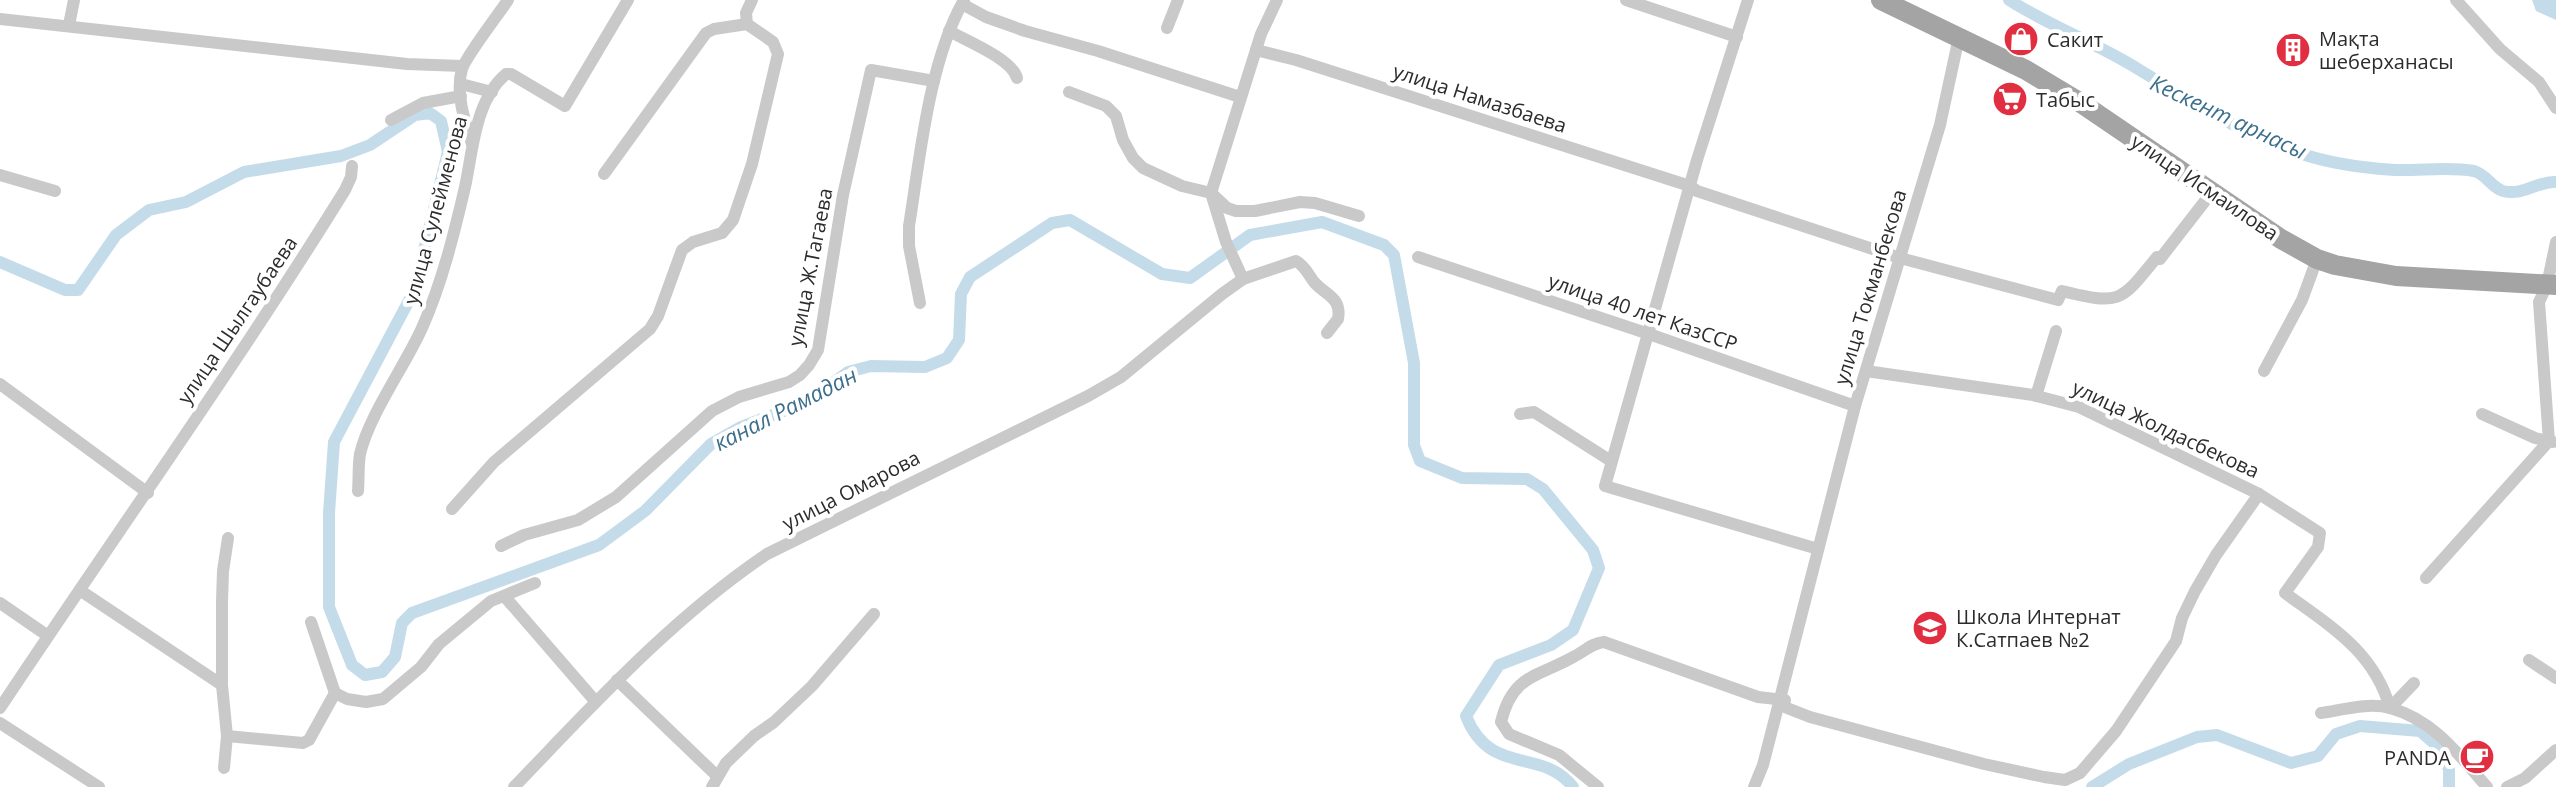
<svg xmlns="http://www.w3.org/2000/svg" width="2556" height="787" font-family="'Open Sans',sans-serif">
<rect width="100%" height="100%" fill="#fff"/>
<path fill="#c4dcea" d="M2532 0H2556V20L2536 11Z"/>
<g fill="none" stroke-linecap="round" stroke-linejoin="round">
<g stroke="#c4dcea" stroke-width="12">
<path d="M2009 0C2050 26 2096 43 2138 69 2189 100 2241 134 2299 153 2328 163 2364 168 2395 170 2421 171 2447 166 2474 171 2486 174 2492 188 2503 191 2524 196 2537 181 2556 182"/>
<path d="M0 262 65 290H78L116 235 149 210 186 202 244 172 341 156 370 145 415 115 430 113 441 121 448 152 414 291 334 442 329 513V607L352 665 365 675 382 672 395 657 402 623 412 613 599 545 645 511 711 444 741 427 807 402 848 372 871 366 925 367 947 358 959 340 961 294 970 277 1052 223 1070 220 1162 274 1190 278 1250 235 1322 222 1384 245 1394 255 1414 363V445L1420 461 1462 478 1527 479 1543 489 1593 550 1599 568 1573 630 1551 645 1499 665 1466 716C1490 777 1542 747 1573 787"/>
<path d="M2092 787 2129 764 2197 737 2217 735 2291 763 2318 756 2336 734 2360 726 2420 731 2443 751 2449 770V787"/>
</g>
<g stroke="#c9c9c9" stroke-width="12">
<path d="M1626 0 1737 37"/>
<path d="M1748 0 1697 160 1605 486 1818 549"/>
<path d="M2456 0 2500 49 2539 82 2556 108"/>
<path d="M962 4 986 17 1025 31 1098 51 1240 97"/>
<path d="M0 19 407 64 462 66"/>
<path d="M69 25 74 0"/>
<path d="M1167 28 1178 0"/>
<path d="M949 31C967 41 1012 59 1017 78"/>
<path d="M1256 50 1296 60 1690 186 1697 191 1900 258 2058 300 2062 291C2120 305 2120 303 2157 257L2160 259 2212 192"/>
<path d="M461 84 492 92"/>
<path d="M1069 92 1106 106 1116 116 1123 140 1133 158 1143 168 1182 186 1211 193 1227 208 1236 211H1255L1300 202 1315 203 1359 216"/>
<path d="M391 120 423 103 461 96"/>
<path d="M472 144C465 122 455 93 462 69 466 56 498 15 508 0"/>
<path d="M604 174 706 33 714 29 747 24"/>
<path d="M0 175 55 191"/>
<path d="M1418 257 1649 334 1855 406"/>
<path d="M1243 279 1226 242 1211 193 1261 34 1277 0"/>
<path d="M920 303 909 246V226C920 157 929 61 964 0"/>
<path d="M1866 371 2033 395 2079 407 2259 494 2320 533 2318 547 2285 593C2330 626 2374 651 2390 708"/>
<path d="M2264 371 2302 300 2317 259"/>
<path d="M0 384 148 493"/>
<path d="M2036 396 2056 331"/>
<path d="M1520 414 1534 412 1611 461"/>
<path d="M2482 414 2535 438 2553 442"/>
<path d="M358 491C359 479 358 466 360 454 369 415 405 366 422 328 442 283 454 234 465 187 473 150 475 100 506 74H511L565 106 628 0"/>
<path d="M452 509 494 462 650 329 658 316 682 250 693 242 722 233 733 220 752 164 778 54 773 42 747 24 746 13 752 0"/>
<path d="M501 546 524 535 578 520 616 497 712 411 739 397 789 382 800 375 809 365 818 350 843 195 871 70 934 81"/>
<path d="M2426 578 2549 441 2539 302 2547 285 2556 242"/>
<path d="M81 591 222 685"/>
<path d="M505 597 596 702"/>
<path d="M0 603 48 636"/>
<path d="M311 622 335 693 347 699 366 702 383 699 421 667 439 644 491 601 535 583"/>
<path d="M2529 660 2556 678"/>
<path d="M617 680 717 776"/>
<path d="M1780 699 1787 708 1810 717 1984 764 2044 777 2065 780 2080 773 2116 731 2176 641 2182 618 2195 591 2216 555 2259 494"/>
<path d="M0 708C115 535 236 366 345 190L351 177 352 166"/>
<path d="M2390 708 2414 683"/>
<path d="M2321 713C2342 710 2369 702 2390 708 2434 720 2459 755 2487 787"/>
<path d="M0 723 99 787"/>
<path d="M227 736 303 743 309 740 335 693"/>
<path d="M224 768 227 736 222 685V601L223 571 228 538"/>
<path d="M514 787C594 704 671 619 767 554L1088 396 1121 377 1222 294 1243 279 1296 261C1305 266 1308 274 1314 282 1325 295 1342 297 1338 319L1327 333"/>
<path d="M712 787 726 763 754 736 774 722 812 686 874 614"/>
<path d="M1598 787 1559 755 1509 734 1501 722C1513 673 1539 677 1575 656 1585 651 1592 643 1604 642L1758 697 1785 700"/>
<path d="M1754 787 1763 765 1855 406 1940 125 1959 37"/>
<path d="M2507 787 2525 778 2556 750"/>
</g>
<path stroke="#a4a4a4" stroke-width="20" d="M1881 0 2026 70 2081 103 2281 239 2317 259 2335 265 2396 276 2556 285"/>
</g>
<defs>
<symbol id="shop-disc" viewBox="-11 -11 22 22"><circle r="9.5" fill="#e22e41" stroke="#fff"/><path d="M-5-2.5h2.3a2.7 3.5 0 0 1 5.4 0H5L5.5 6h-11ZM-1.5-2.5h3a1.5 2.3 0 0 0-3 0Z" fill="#fff"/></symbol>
<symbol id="building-disc" viewBox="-11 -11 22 22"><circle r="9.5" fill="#e22e41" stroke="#fff"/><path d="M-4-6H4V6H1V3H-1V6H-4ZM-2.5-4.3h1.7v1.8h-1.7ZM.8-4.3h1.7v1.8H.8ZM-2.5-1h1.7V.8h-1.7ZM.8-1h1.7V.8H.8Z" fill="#fff"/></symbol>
<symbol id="supermarket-disc" viewBox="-11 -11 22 22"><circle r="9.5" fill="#e22e41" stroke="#fff"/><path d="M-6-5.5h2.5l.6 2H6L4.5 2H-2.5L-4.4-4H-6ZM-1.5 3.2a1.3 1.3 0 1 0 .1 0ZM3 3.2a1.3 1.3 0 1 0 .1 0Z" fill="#fff"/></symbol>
<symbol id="school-disc" viewBox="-11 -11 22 22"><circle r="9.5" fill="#e22e41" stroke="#fff"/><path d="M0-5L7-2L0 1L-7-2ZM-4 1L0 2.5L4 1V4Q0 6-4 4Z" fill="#fff"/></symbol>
<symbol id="cafe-disc" viewBox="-11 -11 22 22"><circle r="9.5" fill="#e22e41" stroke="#fff"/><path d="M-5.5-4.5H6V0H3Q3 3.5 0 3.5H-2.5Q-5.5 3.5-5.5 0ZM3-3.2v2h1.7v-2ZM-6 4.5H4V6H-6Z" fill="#fff"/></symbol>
</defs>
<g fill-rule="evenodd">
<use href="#shop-disc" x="2001" y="19" width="40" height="40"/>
<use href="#building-disc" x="2273" y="30" width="40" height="40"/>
<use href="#supermarket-disc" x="1990" y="79" width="40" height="40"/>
<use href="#school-disc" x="1910" y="608" width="40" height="40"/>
<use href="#cafe-disc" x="2457" y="737" width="40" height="40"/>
</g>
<g text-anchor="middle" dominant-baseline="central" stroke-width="8" stroke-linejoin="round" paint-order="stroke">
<g font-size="20" fill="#2c2c2c" stroke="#fff" text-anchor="start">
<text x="2319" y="38">Мақта<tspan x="2319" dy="23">шеберханасы</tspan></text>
<text x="2047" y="39">Сакит</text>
<text x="2036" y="99">Табыс</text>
<text x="1956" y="616">Школа Интернат<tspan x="1956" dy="23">К.Сатпаев №2</tspan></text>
<text x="2451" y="757" text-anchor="end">PANDA</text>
</g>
<g font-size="20" fill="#2c2c2c" stroke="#fff">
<text transform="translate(1480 98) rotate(18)">улица Намазбаева</text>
<text transform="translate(2205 187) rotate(34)">улица Исмаилова</text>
<text transform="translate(435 210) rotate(-75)">улица Сулейменова</text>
<text transform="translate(810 267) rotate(-79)">улица Ж.Тагаева</text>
<text transform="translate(1870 287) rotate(-73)">улица Токманбекова</text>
<text transform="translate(1643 312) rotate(19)">улица 40 лет КазССР</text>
<text transform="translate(237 320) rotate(-56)">улица Шылгаубаева</text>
<text transform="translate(2166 429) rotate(25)">улица Жолдасбекова</text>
<text transform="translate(851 490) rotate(-27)">улица Омарова</text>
</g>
<g font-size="22" font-style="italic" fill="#3c6f8b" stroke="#fff">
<text transform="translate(2229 116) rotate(25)">Кескент арнасы</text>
<text transform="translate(785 408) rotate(-27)">канал Рамадан</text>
</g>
</g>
</svg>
